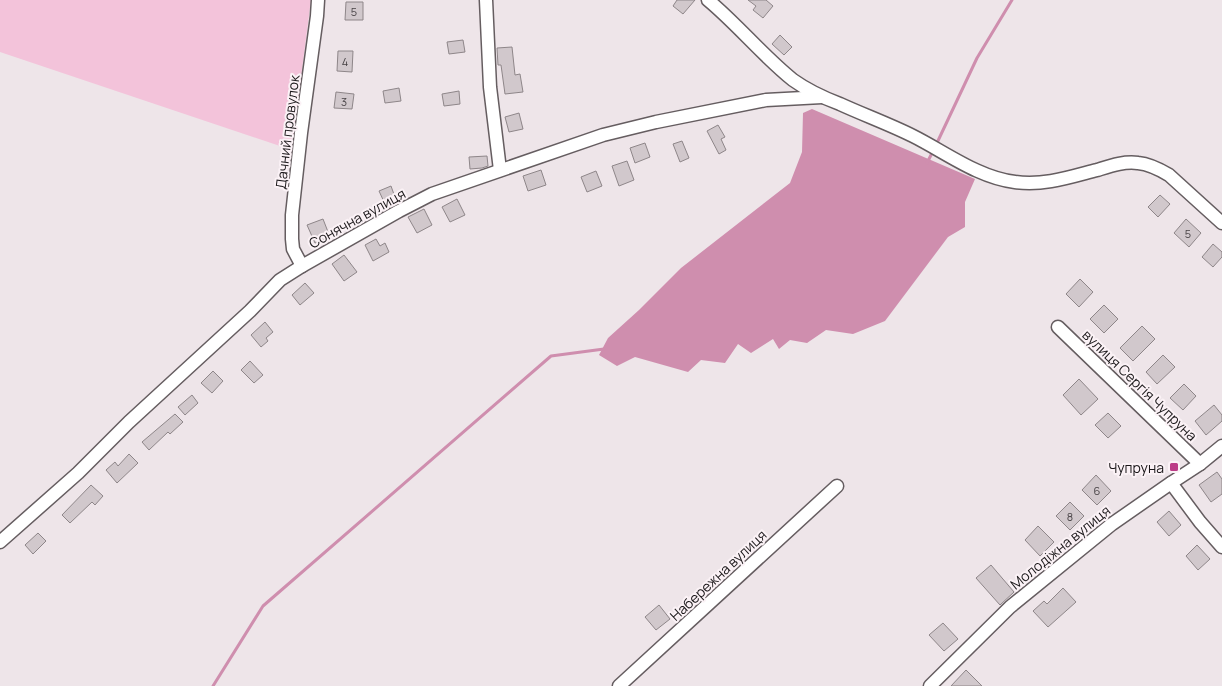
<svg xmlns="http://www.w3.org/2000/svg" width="1222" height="686" font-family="Manrope,sans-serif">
<rect width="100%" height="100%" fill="#eee5e9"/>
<path fill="#f3c3da" d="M0 0H311L293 138 280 146 0 52Z"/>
<path fill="#cf8eae" d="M812 109 975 179 965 202V227L948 237 885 321 853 334 826 330 807 343 790 340 779 349 773 339 751 353 738 344 725 363 701 360 688 372 635 357 617 366 599 355 608 338 639 310 681 268 790 183 802 152 803 113Z"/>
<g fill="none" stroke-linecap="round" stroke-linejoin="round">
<g stroke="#cf8eae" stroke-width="3">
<path d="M936 145 977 58 1012 0"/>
<path d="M927 163 933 151"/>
<path d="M213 686 263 606 551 356 604 349"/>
</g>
</g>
<g fill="#d1c8cc" stroke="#8e8689">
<path d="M677 0H695L683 14 673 6Z"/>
<path d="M748 0H766L773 6 763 18 753 10 756 6Z"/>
<path d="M346 2H363V20H345Z"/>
<path d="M780 35 792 47 784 55 772 44Z"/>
<path d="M463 40 465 52 449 54 447 42Z"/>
<path d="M512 47 515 75 520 74 523 92 505 94 501 65H498L497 48Z"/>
<path d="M338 51H353L352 72 337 71Z"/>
<path d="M399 88 401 101 385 103 383 91Z"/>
<path d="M459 91 460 104 444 106 442 94Z"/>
<path d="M336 92 354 94 352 109 334 108Z"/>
<path d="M519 113 523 129 509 132 505 117Z"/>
<path d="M718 125 725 137 721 139 726 150 719 154 707 131Z"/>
<path d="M682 141 689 158 680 162 673 144Z"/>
<path d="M645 143 650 157 635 163 630 148Z"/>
<path d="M487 156 488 166 482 168 470 169 469 157Z"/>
<path d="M627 161 634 180 619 186 612 166Z"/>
<path d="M541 170 546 185 528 191 523 176Z"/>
<path d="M596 171 602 186 587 192 581 177Z"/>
<path d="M391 186 396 200 385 204 379 191Z"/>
<path d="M1160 195 1170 204 1158 217 1148 207Z"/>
<path d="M457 199 465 215 450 222 442 207Z"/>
<path d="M424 209 432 225 417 233 408 217Z"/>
<path d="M323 219 330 237 315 243 307 225Z"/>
<path d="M1186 219 1201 233 1189 247 1174 233Z"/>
<path d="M376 239 380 246 385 243 389 252 373 261 365 245Z"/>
<path d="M1213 244 1222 252V257L1213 267 1202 257Z"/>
<path d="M344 255 357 272 344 281 332 264Z"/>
<path d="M1080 279 1093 292 1079 307 1066 294Z"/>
<path d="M305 283 314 293 300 305 292 295Z"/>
<path d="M1104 305 1118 319 1104 333 1090 319Z"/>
<path d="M265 322 273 332 266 338 268 341 261 347 251 335Z"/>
<path d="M1142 326 1155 339 1133 361 1120 348Z"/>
<path d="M1163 355 1175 367 1157 384 1146 372Z"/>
<path d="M250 361 263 375 254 383 241 370Z"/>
<path d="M213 371 223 381 212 393 201 383Z"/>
<path d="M1079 379 1098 399 1081 415 1063 395Z"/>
<path d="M1184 384 1196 396 1183 410 1170 398Z"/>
<path d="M192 395 198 403 185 415 178 407Z"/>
<path d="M1214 405 1222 415V421L1206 435 1195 421Z"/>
<path d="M1108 413 1121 426 1108 438 1095 425Z"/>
<path d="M175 414 183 422 170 434 168 432 149 450 142 442Z"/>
<path d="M129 454 138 463 117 483 106 470 115 462 118 466Z"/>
<path d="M1217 472 1222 479V494L1211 502 1199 485Z"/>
<path d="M1096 475 1111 491 1097 505 1082 490Z"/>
<path d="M91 485 103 496 95 505 92 502 70 523 62 515Z"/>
<path d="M1070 502 1084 516 1070 530 1056 516Z"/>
<path d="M1169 511 1181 525 1169 536 1157 522Z"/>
<path d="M1038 526 1054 542 1040 556 1025 540Z"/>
<path d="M38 533 46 541 33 554 25 545Z"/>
<path d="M1197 545 1210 559 1198 570 1186 556Z"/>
<path d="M991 565 1014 592 1000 605 976 578Z"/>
<path d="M1063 588 1076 602 1048 627 1033 611 1044 601 1047 604Z"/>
<path d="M659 605 670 619 656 630 645 617Z"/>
<path d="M943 623 958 639 944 651 929 635Z"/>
<path d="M966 670 982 686H951Z"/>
</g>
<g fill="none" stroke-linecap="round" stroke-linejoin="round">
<defs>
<g id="street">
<path d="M486 0 490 87 500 170"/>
<path d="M708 0C738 25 763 56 793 80 807 90 824 98 840 104 864 115 889 124 913 136 945 152 979 178 1015 182 1044 186 1070 177 1097 170 1110 166 1124 161 1138 163 1149 164 1159 169 1169 175L1222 223"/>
<path d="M302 266 293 249 292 239V215L301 133 317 16 318 0"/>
<path d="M1058 327 1200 464"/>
<path d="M1171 483 1200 522 1222 547"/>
<path d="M0 542 78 473 129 422 250 311 280 280 302 266 399 211 432 194 603 135 656 122 766 100 822 97"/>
<path d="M619 686 837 486"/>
<path d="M930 686 1010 607 1112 524 1171 483 1200 464 1222 446"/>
</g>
</defs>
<use href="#street" stroke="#655d60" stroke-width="15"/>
<use href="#street" stroke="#fff" stroke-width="12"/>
</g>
<rect fill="#bc3c87" stroke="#fbf2f6" stroke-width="2" x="1169" y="462" width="10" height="10" rx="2.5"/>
<g text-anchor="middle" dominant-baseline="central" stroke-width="4" stroke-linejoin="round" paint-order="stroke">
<g font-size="11" fill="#474245">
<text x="354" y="11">5</text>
<text x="345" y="61">4</text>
<text x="344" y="101">3</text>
<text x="1188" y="233">5</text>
<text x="1097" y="490">6</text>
<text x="1070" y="516">8</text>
</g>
<g font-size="14" fill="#191618" stroke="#fbf2f6">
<text transform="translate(287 132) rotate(-83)">Дачний провулок</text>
<text transform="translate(357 218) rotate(-29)">Сонячна вулиця</text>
<text transform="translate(1140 385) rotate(44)">вулиця Сергія Чупруна</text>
<text transform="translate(1060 547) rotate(-39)">Молодіжна вулиця</text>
<text transform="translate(718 575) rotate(-43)">Набережна вулиця</text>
</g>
<g font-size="14" fill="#191618" stroke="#fbf2f6" text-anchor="end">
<text x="1164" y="467">Чупруна</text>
</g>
</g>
</svg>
